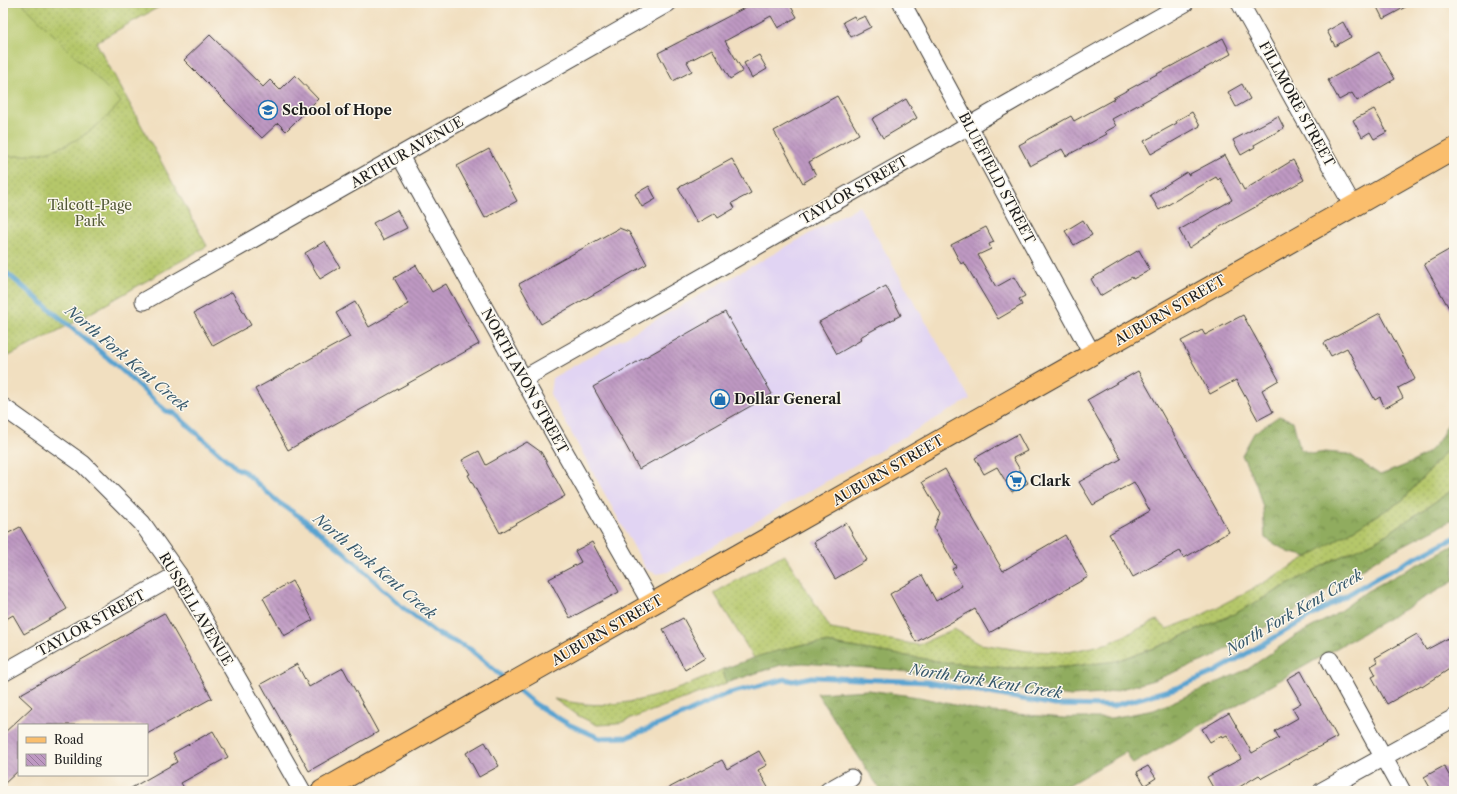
<svg xmlns="http://www.w3.org/2000/svg" width="1457" height="794" font-family="'Libre Caslon Text',serif">
<defs>
<pattern id="grass-dots" width="8" height="8" patternUnits="userSpaceOnUse"><rect width="8" height="8" fill="#b5c76a"/><path d="M2 2h.1M6 6h.1" fill="none" stroke="#9baa5b" stroke-width="1.8" stroke-linecap="round"/></pattern>
<pattern id="forest-crowns" width="20" height="18" patternUnits="userSpaceOnUse"><rect width="20" height="18" fill="#90ac5e"/><path d="M2 6a3 3 0 1 1 6 0M12 15a3 3 0 1 1 6 0" fill="none" stroke="#758b4d"/></pattern>
<pattern id="building-back-hatch" width="6" height="6" patternUnits="userSpaceOnUse"><rect width="6" height="6" fill="#be99c2"/><path d="M-1 5l2 2M0 0l6 6M5-1l2 2" fill="none" stroke="#9a7c9d"/></pattern>
</defs>
<rect width="100%" height="100%" fill="#fbf7ec"/>
<filter id="ink" filterUnits="userSpaceOnUse"><feTurbulence type="fractalNoise" baseFrequency=".025" numOctaves="2"/><feDisplacementMap in="SourceGraphic" scale="8" xChannelSelector="R" yChannelSelector="G"/><feConvolveMatrix kernelMatrix="1 2 1 2 8 2 1 2 1" color-interpolation-filters="sRGB"/></filter>
<filter id="wash" filterUnits="userSpaceOnUse"><feTurbulence type="fractalNoise" baseFrequency=".012" numOctaves="4" result="noise"/><feDisplacementMap in="SourceGraphic" scale="16" xChannelSelector="R" yChannelSelector="G"/><feGaussianBlur stdDeviation="0.9" result="paint"/><feColorMatrix in="noise" values="0 0 0 0 0 0 0 0 0 0 0 0 0 0 0 0 0 1.4 0 .05"/><feComposite in="paint" operator="in"/></filter>
<g filter="url(#wash)">
<rect width="100%" height="100%" fill="#f1dfc0"/>
<path fill="#e1d4f3" d="M859 206 970 399 668 572 657 574 646 569 550 394 552 378Z"/>
<g fill="url(#grass-dots)" stroke="#687243">
<path d="M3 3H166L96 42 207 246 75 322 3 359Z"/>
<path d="M1454 446V489L1378 540 1333 560 1236 613 1160 646 1116 661 1066 667 1009 668 950 663 826 643 800 645 754 658 714 593 784 554 831 629 918 645 954 629 980 644 1027 651 1069 652 1109 643 1157 620 1167 629 1196 618 1260 585 1403 500 1446 451Z"/>
<path d="M723 669 726 683 617 724 597 725 575 714 554 699C564 701 574 703 585 704 632 708 681 690 723 669Z"/>
</g>
<g fill="url(#forest-crowns)" stroke="#56643d">
<path d="M1279 416 1293 421 1300 449 1313 454 1325 452 1349 454 1380 475C1401 467 1425 460 1439 440 1444 432 1447 423 1454 416V446L1446 451 1403 500 1308 557 1288 552 1265 538 1263 508 1256 484 1242 455 1254 433Z"/>
<path d="M1454 489V519L1377 559 1291 613 1211 658 1154 680 1103 694 1071 696 894 670 803 663 781 665 726 683 723 669 762 655 800 645 826 643 950 663 1009 668 1066 667 1116 661 1160 646 1236 613 1333 560 1378 540Z"/>
<path d="M1454 545V581L1133 764 1126 752 1058 791H881L817 693 868 690 919 697 981 711 1064 718H1111L1154 710 1248 669 1295 636 1333 616 1367 591Z"/>
</g>
<path fill="#b5c76a" stroke="#687243" d="M4 3H22L121 102C88 139 54 158 3 156Z"/>
<g fill="none" stroke-linecap="round" stroke-linejoin="round">
<g stroke="#58a3d0" stroke-width="5">
<path d="M3 270 115 364 166 411 174 413 236 468 245 472 278 502 302 518 344 552 403 608 436 633 470 649 507 681"/>
<path d="M515 687 535 704 568 724 600 738 628 737 680 716 726 694 786 679 793 681 812 677 927 682 1055 705 1113 706 1176 688 1215 672 1378 577 1454 538"/>
</g>
</g>
<g id="blocks">
<g fill="url(#building-back-hatch)">
<path d="M754 3H793L790 5 797 17 778 28 771 16 725 41 743 71 730 79 712 49 687 62 692 71 673 81 658 53Z"/>
<path d="M1375 3H1413L1383 19Z"/>
<path d="M854 16 856 20 865 16 871 27 851 37 843 22Z"/>
<path d="M1343 22 1351 37 1335 46 1327 31Z"/>
<path d="M210 35 263 87 270 80 280 90 295 75 318 99 286 131 278 123 262 138 184 60Z"/>
<path d="M1223 38 1231 54 1112 119 1116 126 1105 132 1107 134 1066 156 1062 149 1030 166 1019 145 1071 116 1074 121 1114 99 1113 98Z"/>
<path d="M1379 52 1395 79 1357 101 1352 93 1339 100 1328 80Z"/>
<path d="M759 55 767 69 752 78 744 63Z"/>
<path d="M1242 84 1250 99 1236 107 1228 92Z"/>
<path d="M837 96 859 134 809 162 816 175 803 183 774 131Z"/>
<path d="M906 99 917 118 883 138 872 119Z"/>
<path d="M1374 109 1387 132 1374 139 1370 132 1362 137 1353 120Z"/>
<path d="M1192 112 1200 126 1151 154 1144 141 1177 123 1176 121Z"/>
<path d="M1278 116 1284 128 1254 145 1255 147 1241 155 1233 140Z"/>
<path d="M489 149 517 201 485 218 457 166Z"/>
<path d="M1225 155 1244 190 1293 160 1304 180 1223 225 1189 248 1179 230 1232 200 1220 178 1218 180 1216 177 1159 210 1150 195 1187 172 1188 175Z"/>
<path d="M732 159 751 193 732 203 735 208 718 218 715 213 697 223 678 188Z"/>
<path d="M649 186 656 199 642 207 635 194Z"/>
<path d="M397 210 407 228 383 240 373 223Z"/>
<path d="M1083 220 1092 235 1074 245 1065 231Z"/>
<path d="M986 227 994 242 989 244 991 249 978 255 996 287 1014 277 1025 296 1019 299 1022 305 998 319 964 262 961 264 951 245Z"/>
<path d="M619 228 629 232 647 264 541 324 519 284Z"/>
<path d="M325 241 340 267 320 279 305 253Z"/>
<path d="M1454 247V317L1424 264Z"/>
<path d="M1139 250 1150 270 1133 279 1132 277 1100 296 1091 279Z"/>
<path d="M416 265 432 292 446 284 479 344 288 450 255 389 350 337 336 313 355 302 369 327 409 304 394 278Z"/>
<path d="M886 286 901 315 860 337 861 340 837 354 819 322Z"/>
<path d="M232 292 251 325 213 346 194 313Z"/>
<path d="M725 312 772 394 639 469 593 387Z"/>
<path d="M1380 313 1415 379 1398 388 1403 398 1385 408 1380 397 1375 400 1347 348 1331 356 1324 343Z"/>
<path d="M1243 315 1279 380 1262 390 1273 412 1258 420 1236 380 1210 394 1181 341 1202 330 1205 335Z"/>
<path d="M1138 371 1229 532 1184 558 1180 551 1133 577 1109 534 1150 511 1134 482 1093 505 1079 482 1121 459 1087 400Z"/>
<path d="M1018 434 1027 451 1013 458 1028 483 1012 492 997 467 984 474 975 458Z"/>
<path d="M527 442 541 452 565 496 500 533 468 475 470 474 462 460 479 451 486 465Z"/>
<path d="M945 469 1003 571 1065 535 1088 577 989 633 975 609 916 642 890 594 922 575 936 601 962 586 952 569 956 567 934 528 940 513 922 482Z"/>
<path d="M846 523 867 560 835 579 814 542Z"/>
<path d="M20 527 67 609 24 634 13 615 3 621V536Z"/>
<path d="M592 542 619 592 570 618 549 579 581 562 575 551Z"/>
<path d="M292 581 313 620 284 636 263 598Z"/>
<path d="M164 613 212 698 147 734V725H19V770L3 785V734L32 707 19 695Z"/>
<path d="M683 618 705 658 685 670 663 629Z"/>
<path d="M1417 634 1426 650 1454 635V666L1422 687 1421 685 1387 704 1372 677 1376 675 1371 666 1378 662 1375 658Z"/>
<path d="M297 664 309 687 343 668 378 732 309 771 261 684Z"/>
<path d="M1301 671 1337 737 1262 778 1259 775 1233 791H1215L1207 777 1241 759 1227 735 1223 737 1222 735 1210 742 1202 729 1229 713 1252 753 1279 738 1275 731 1298 718 1292 708 1301 703 1287 679Z"/>
<path d="M213 731 228 757 181 783 186 791H126L177 762 173 753Z"/>
<path d="M485 742 499 766 479 777 466 753Z"/>
<path d="M759 751 767 765 758 770 770 791H663L722 760 727 769Z"/>
<path d="M1148 766 1156 778 1145 785 1137 772Z"/>
<path d="M1444 766 1454 784V791H1432L1424 777Z"/>
</g>
</g>
</g>
<g filter="url(#ink)">
<use href="#blocks" fill-opacity="0" stroke="#3c3935" stroke-width="1"/>
<g fill="none" stroke-linecap="round" stroke-linejoin="round">
<defs>
<g id="minor">
<path d="M902 3 1092 354"/>
<path d="M1240 3 1353 206"/>
<path d="M400 156 539 407 652 605"/>
<path d="M144 301 668 3"/>
<path d="M523 379 1185 3"/>
<path d="M3 407 83 464 142 523 178 574 302 791"/>
<path d="M1330 660 1402 791"/>
<path d="M3 673 178 574"/>
<path d="M828 791 851 778"/>
<path d="M1322 791 1454 718"/>
</g>
<path id="major" d="M322 791 1454 149"/>
</defs>
<use href="#minor" stroke="#3c3935" stroke-width="19"/>
<use href="#major" stroke="#3c3935" stroke-width="23"/>
<use href="#minor" stroke="#fff" stroke-width="17"/>
<use href="#major" stroke="#fabe6d" stroke-width="21"/>
</g>
</g>
<defs>
<symbol id="school-ring" viewBox="-11 -11 22 22"><circle r="9.5" fill="#fbf7ec" stroke="#1f6fb2" stroke-width="1.5"/><path d="M0-5L7-2L0 1L-7-2ZM-4 1L0 2.5L4 1V4Q0 6-4 4Z" fill="#1f6fb2"/></symbol>
<symbol id="shop-ring" viewBox="-11 -11 22 22"><circle r="9.5" fill="#fbf7ec" stroke="#1f6fb2" stroke-width="1.5"/><path d="M-5-2.5h2.3a2.7 3.5 0 0 1 5.4 0H5L5.5 6h-11ZM-1.5-2.5h3a1.5 2.3 0 0 0-3 0Z" fill="#1f6fb2"/></symbol>
<symbol id="supermarket-ring" viewBox="-11 -11 22 22"><circle r="9.5" fill="#fbf7ec" stroke="#1f6fb2" stroke-width="1.5"/><path d="M-6-5.5h2.5l.6 2H6L4.5 2H-2.5L-4.4-4H-6ZM-1.5 3.2a1.3 1.3 0 1 0 .1 0ZM3 3.2a1.3 1.3 0 1 0 .1 0Z" fill="#1f6fb2"/></symbol>
</defs>
<g fill-rule="evenodd">
<use href="#school-ring" x="257" y="99" width="22" height="22"/>
<use href="#shop-ring" x="709" y="388" width="22" height="22"/>
<use href="#supermarket-ring" x="1005" y="470" width="22" height="22"/>
</g>
<g text-anchor="middle" dominant-baseline="central" stroke-width="3" stroke-linejoin="round" paint-order="stroke">
<g font-size="14" fill="#1c1c1c" stroke="#fbf7ec">
<text transform="translate(1297 104) rotate(61)">FILLMORE STREET</text>
<text transform="translate(407 152) rotate(-30)">ARTHUR AVENUE</text>
<text transform="translate(997 178) rotate(62)">BLUEFIELD STREET</text>
<text transform="translate(854 190) rotate(-30)">TAYLOR STREET</text>
<text transform="translate(1170 310) rotate(-30)">AUBURN STREET</text>
<text transform="translate(525 381) rotate(61)">NORTH AVON STREET</text>
<text transform="translate(888 470) rotate(-30)">AUBURN STREET</text>
<text transform="translate(196 609) rotate(59)">RUSSELL AVENUE</text>
<text transform="translate(91 623) rotate(-29)">TAYLOR STREET</text>
<text transform="translate(607 630) rotate(-30)">AUBURN STREET</text>
</g>
<g font-size="14" font-weight="bold" fill="#1c1c1c" stroke="#fbf7ec" text-anchor="start">
<text x="282" y="110">School of Hope</text>
<text x="734" y="399">Dollar General</text>
<text x="1030" y="481">Clark</text>
</g>
<g font-size="14" fill="#525837" stroke="#fbf7ec">
<text x="90" y="205">Talcott-Page<tspan x="90" dy="16">Park</tspan></text>
</g>
<g font-size="15" font-style="italic" fill="#37596d" stroke="#fbf7ec">
<text transform="translate(127 358) rotate(40)">North Fork Kent Creek</text>
<text transform="translate(375 566) rotate(40)">North Fork Kent Creek</text>
<text transform="translate(1294 612) rotate(-30)">North Fork Kent Creek</text>
<text transform="translate(986 681) rotate(9)">North Fork Kent Creek</text>
</g>
</g>
<rect width="1457" height="794" fill="none" stroke="#fbf7ec" stroke-width="16"/>
<rect x="18" y="724" width="130" height="52" fill="#fbf7ec" stroke="#a29f99"/>
<rect x="26" y="737" width="20" height="6" fill="#fabe6d" stroke="#a29f99"/>
<text x="54" y="744" font-size="12" fill="#1c1c1c">Road</text>
<rect x="26" y="754" width="20" height="12" fill="url(#building-back-hatch)" stroke="#a29f99"/>
<text x="54" y="764" font-size="12" fill="#1c1c1c">Building</text>
</svg>
